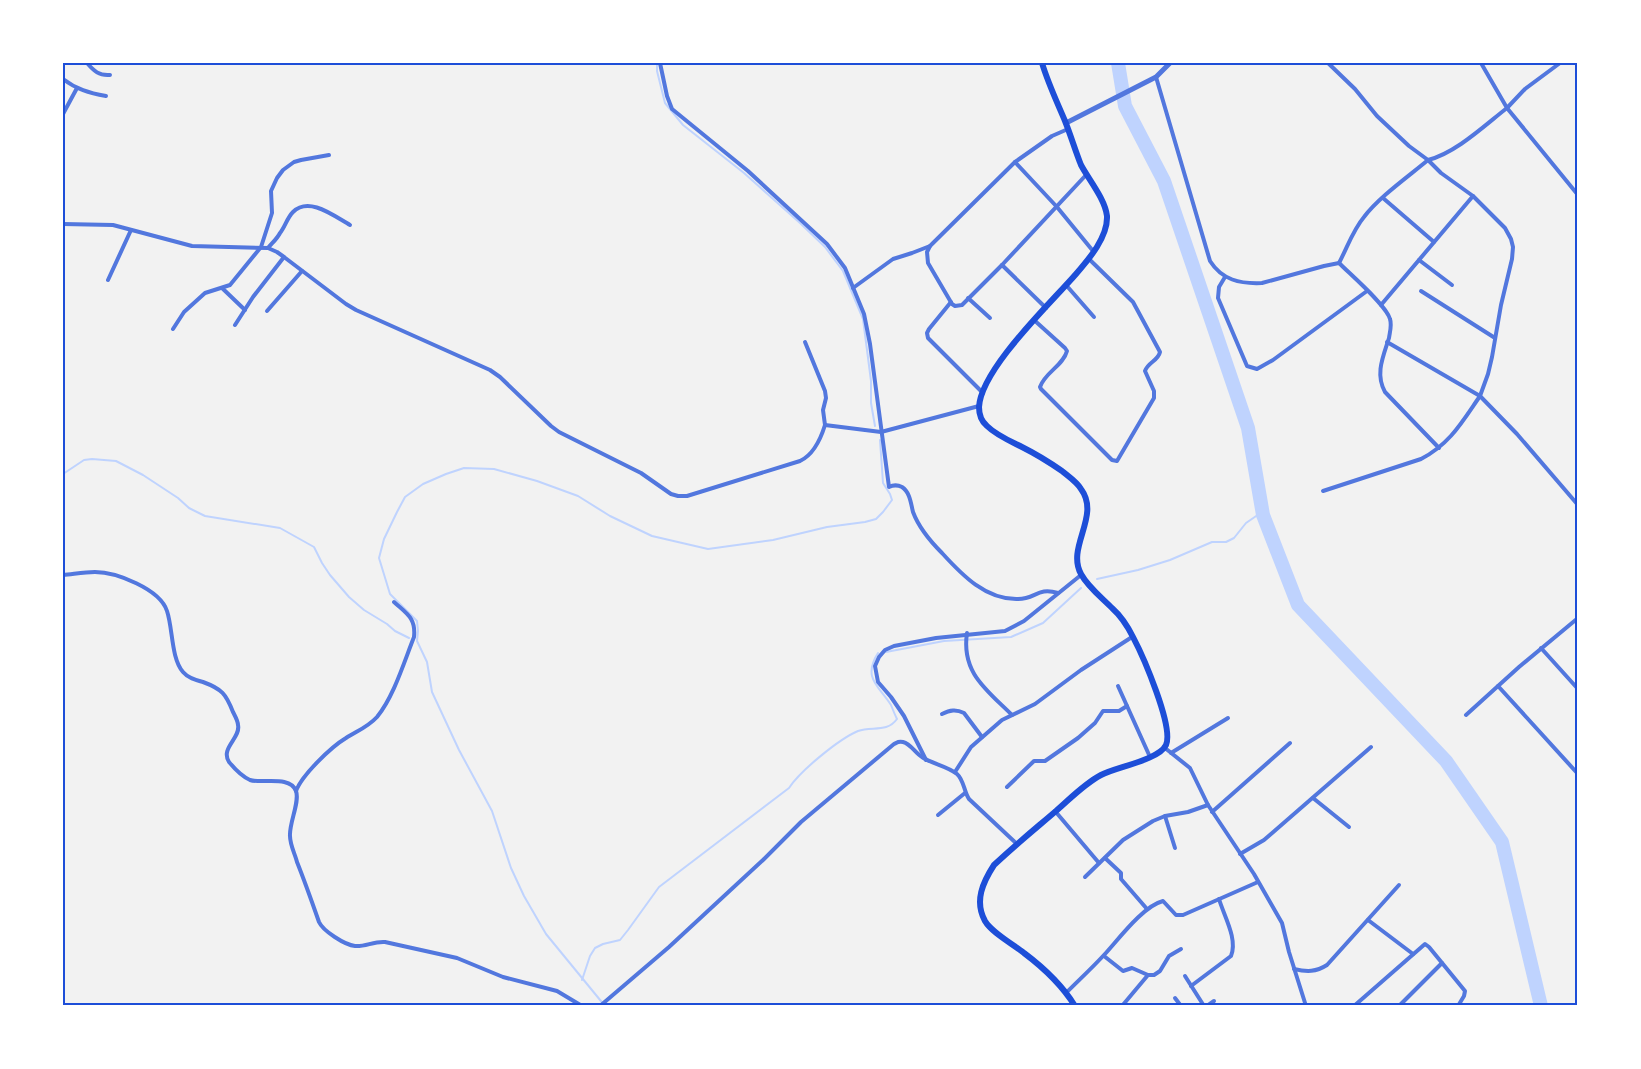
<svg xmlns="http://www.w3.org/2000/svg" width="1641" height="1069" font-family="'Space Grotesk',sans-serif">
<rect width="100%" height="100%" fill="#f2f2f2"/>
<g fill="none" stroke-linecap="round" stroke-linejoin="round">
<g stroke="#bfd3fe" stroke-width="2">
<path d="M657 63V71L665 103 683 125 744 173 800 223 825 247 843 271 863 319 871 381V403L875 426"/>
<path d="M63 474 84 460 92 459 116 461 143 475 178 498 189 508 205 516 280 528 314 547 322 563 330 575 349 597 364 610 387 624 395 631 409 638"/>
<path d="M1097 579 1138 570 1170 560 1212 542H1226L1234 538 1246 523 1262 512"/>
<path d="M886 652 944 641 1011 637 1043 623 1081 588"/>
<path d="M582 980 590 956 595 948 603 944 620 940 628 930 659 887 789 788C800 771 839 739 858 731 872 726 887 733 897 719 895 715 893 710 891 705 879 686 862 678 878 653"/>
<path d="M605 1006 546 934 524 896 511 868 492 811 459 750 432 692 427 662 417 641 418 631 417 621 390 594 379 558 384 539 397 512 405 497 423 484 446 474 464 468 494 469 537 481 578 496 610 516 652 536 708 549 773 540 827 527 865 522 876 519 883 512 892 500 890 494 883 483 880 440"/>
</g>
<path stroke="#bfd3fe" stroke-width="14" d="M1118 63 1125 106 1164 181 1248 428 1263 515 1298 605 1446 761 1502 842 1541 1006"/>
<g stroke="#5277de" stroke-width="4">
<path d="M87 63C94 71 99 76 110 75"/>
<path d="M660 63 667 96 672 109 748 171 827 244 845 268 864 314 870 344 889 487C893 485 898 485 902 487 910 492 911 504 913 512 919 528 930 541 942 553 962 575 986 600 1018 599 1036 599 1037 587 1058 593"/>
<path d="M1328 63 1355 89 1377 116 1409 146 1428 160 1441 173 1473 196 1505 228 1511 239 1513 247 1512 259 1501 305 1492 357 1488 374 1480 396 1517 434 1578 505"/>
<path d="M1481 63 1507 108 1525 89 1560 63"/>
<path d="M1156 77 1210 261C1222 280 1240 284 1262 283L1324 266 1339 263C1347 248 1353 230 1364 217 1379 197 1409 176 1428 160 1456 153 1485 125 1507 108L1578 195"/>
<path d="M63 79C76 89 89 93 106 96"/>
<path d="M63 114 77 88"/>
<path d="M1068 129 1052 136 1015 162 930 246 927 252 928 263 952 304 955 306 962 305 1002 265 1086 175"/>
<path d="M1015 162 1057 207 1093 251"/>
<path d="M1383 198 1434 242"/>
<path d="M63 224 113 225 192 246 268 248 277 252 284 257 346 304 356 310 490 370 500 377 551 426 559 432 641 473 671 494 678 496H687L800 461C813 455 821 438 825 425L881 432 979 406"/>
<path d="M268 248C272 243 277 239 280 233 285 227 287 218 293 212 309 196 334 216 350 225"/>
<path d="M1419 260 1452 285"/>
<path d="M1339 263C1351 275 1386 305 1390 319 1392 325 1390 331 1389 338 1383 357 1375 374 1385 392L1439 448"/>
<path d="M1002 265 1046 308"/>
<path d="M1225 277 1219 287 1218 298 1247 366 1257 369 1273 360 1367 291"/>
<path d="M108 280 131 230"/>
<path d="M1066 285 1094 317"/>
<path d="M222 288 245 310"/>
<path d="M853 288 893 259 912 253 930 246"/>
<path d="M1421 291 1495 338"/>
<path d="M968 298 990 318"/>
<path d="M951 302 929 329 927 333 928 338 983 393"/>
<path d="M1381 305 1473 196"/>
<path d="M267 311 302 271"/>
<path d="M1034 320 1065 348 1067 351C1063 366 1045 372 1040 387L1041 389 1112 460 1117 461 1154 398V391L1145 371C1148 362 1158 361 1160 352L1133 302 1089 259"/>
<path d="M235 325 253 297 284 257"/>
<path d="M173 329 184 312 205 293 230 285 261 247 272 213 271 191 277 178 283 170 294 162 301 160 329 155"/>
<path d="M805 342 825 391 826 398 823 410 825 425"/>
<path d="M1323 491 1421 459C1450 444 1462 422 1480 396L1387 342"/>
<path d="M63 575C74 574 84 572 95 572 116 572 160 589 167 611 173 629 171 658 183 672 188 678 195 680 203 682 222 689 226 694 233 712 235 716 238 721 238 725 241 738 220 748 229 762 234 768 243 777 250 780 262 784 290 775 296 791 300 802 289 823 290 836 290 845 295 854 297 862 305 882 312 902 319 922 323 931 345 945 355 946 365 947 374 941 385 942L457 958 503 977 557 991 582 1006"/>
<path d="M967 633C961 673 987 690 1012 715"/>
<path d="M1541 648 1578 689"/>
<path d="M1118 686 1150 757"/>
<path d="M1498 686 1578 774"/>
<path d="M942 714C950 710 956 709 964 713L982 737"/>
<path d="M1466 715 1519 667 1578 618"/>
<path d="M1165 748 1190 768 1208 805 1254 874 1282 923 1289 952 1306 1006"/>
<path d="M1171 753 1228 718"/>
<path d="M926 760 904 716 891 697 878 682 875 666 879 657 885 650 894 646 936 638 1005 631 1024 621 1081 575"/>
<path d="M955 772 971 747 1002 720 1035 704 1081 670 1132 637"/>
<path d="M1007 787 1034 761H1045L1078 738 1095 723 1103 711H1119L1127 706"/>
<path d="M296 791C302 775 331 747 346 738 357 731 368 727 377 717 394 696 404 662 414 637 416 618 407 614 394 602"/>
<path d="M1313 798 1349 827"/>
<path d="M1055 811 1099 863"/>
<path d="M1212 812 1290 743"/>
<path d="M938 815 965 793"/>
<path d="M1165 816 1175 848"/>
<path d="M1240 854 1264 840 1371 747"/>
<path d="M1105 858 1121 873V879L1147 909"/>
<path d="M1085 877 1123 840 1153 821 1165 816 1188 812 1208 805"/>
<path d="M1368 920 1413 954"/>
<path d="M1104 956 1123 971 1132 968 1148 975H1154L1160 971 1169 956 1181 949"/>
<path d="M1294 969C1307 972 1316 972 1327 965L1399 885"/>
<path d="M1185 976 1204 1006"/>
<path d="M1191 986 1231 956C1238 939 1224 916 1219 899"/>
<path d="M1066 993C1079 980 1092 968 1104 955 1118 940 1143 906 1163 901L1176 915H1183L1258 882"/>
<path d="M1175 998 1181 1006"/>
<path d="M600 1006 669 947 763 860 801 822 894 744C898 742 898 741 903 742 911 744 915 753 922 757 932 764 947 766 957 774 964 780 964 792 969 799L1017 844"/>
<path d="M1122 1006 1148 975"/>
<path d="M1207 1006 1214 1001"/>
<path d="M1354 1006 1425 944 1429 947 1465 991 1464 996 1458 1006"/>
<path d="M1399 1006 1442 963"/>
</g>
<path stroke="#5277de" stroke-width="5" d="M1066 123 1156 77 1170 63"/>
<path stroke="#1d4ed8" stroke-width="6" d="M1042 63C1048 83 1057 102 1065 121 1071 136 1075 150 1081 165 1089 180 1105 199 1107 216 1108 237 1089 259 1076 274 1050 304 981 369 979 407 979 414 981 421 987 426 996 435 1010 441 1022 447 1036 454 1049 462 1062 471 1068 476 1077 482 1081 489 1101 516 1066 547 1081 574 1088 587 1101 597 1112 608 1121 616 1128 627 1133 637 1143 656 1174 727 1166 745 1159 760 1116 767 1101 775 1084 784 1071 798 1056 811 1035 829 1014 846 994 865 983 882 974 901 985 921 992 933 1013 944 1024 953 1044 968 1062 985 1075 1006"/>
</g>
<rect width="1641" height="1069" fill="none" stroke="#ffffff" stroke-width="129"/>
<rect x="64" y="64" width="1512" height="940" fill="none" stroke="#1d4ed8" stroke-width="2"/>
</svg>
